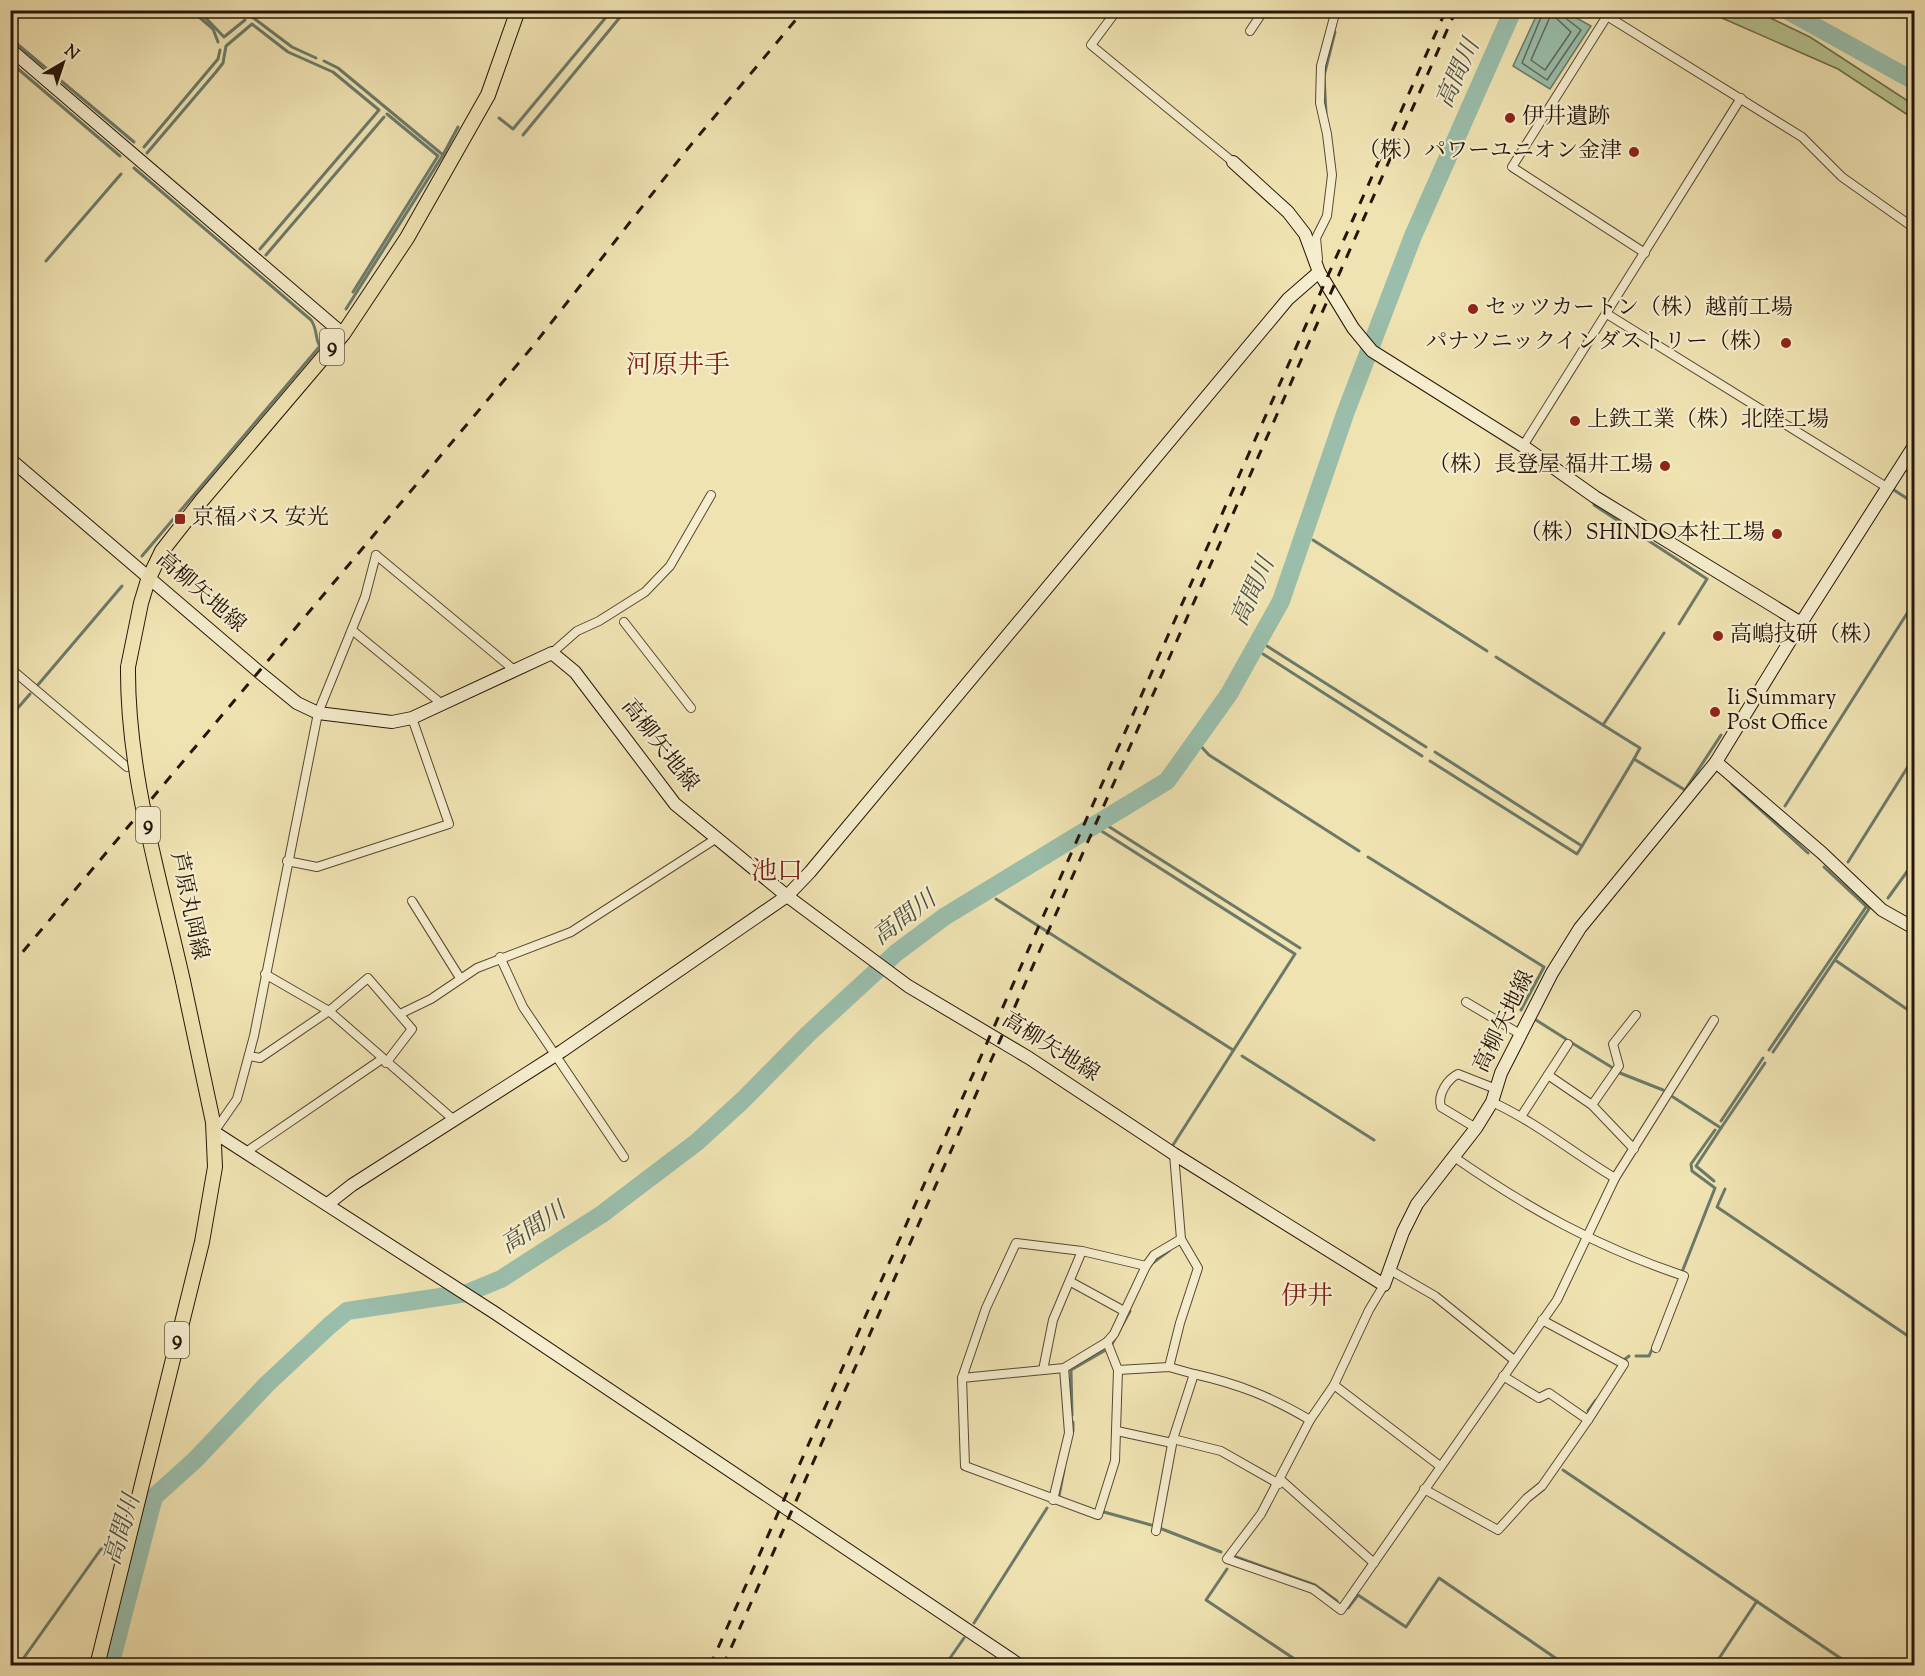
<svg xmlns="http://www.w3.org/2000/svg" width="1925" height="1676" font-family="'Sorts Mill Goudy','Noto Serif JP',serif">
<rect width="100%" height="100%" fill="#f0e3b2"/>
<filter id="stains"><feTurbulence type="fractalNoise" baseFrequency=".00333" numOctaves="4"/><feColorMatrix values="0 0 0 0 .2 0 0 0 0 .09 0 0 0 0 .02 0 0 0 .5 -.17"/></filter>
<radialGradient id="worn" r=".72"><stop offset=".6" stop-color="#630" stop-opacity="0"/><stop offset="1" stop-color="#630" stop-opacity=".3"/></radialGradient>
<path fill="#b7c48e" stroke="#6e6c4a" stroke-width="1.5" d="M1706 11H1756L1810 37 1914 105V119L1838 69Z"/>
<path fill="#9abeab" stroke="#6c7a69" stroke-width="1.5" d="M1539 10 1564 11 1591 26 1550 89 1513 66Z"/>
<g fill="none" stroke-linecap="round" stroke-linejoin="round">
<g stroke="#606a59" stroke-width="1.5">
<path d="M1544 10 1522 63 1547 80 1581 30 1564 17 1562 10"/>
<path d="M1554 16 1571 32 1545 70 1531 60 1550 17Z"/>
</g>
<g stroke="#6c7a69" stroke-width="3">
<path d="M191 10 213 29 218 42"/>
<path d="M198 10 224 37 245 20"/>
<path d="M243 10 292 47 316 58"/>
<path d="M10 38 134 142"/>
<path d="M324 61 338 68 443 155 458 127"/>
<path d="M10 62 120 156"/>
<path d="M1326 113 1324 76 1335 32"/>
<path d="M499 118 513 129 612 10"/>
<path d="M523 135 626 10"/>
<path d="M144 147 218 59 220 50"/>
<path d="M147 153 216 72 223 63 226 46 252 24 288 52 333 72 379 110 260 249"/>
<path d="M134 168 311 320C318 330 315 340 320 346L142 556"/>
<path d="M266 255 384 117"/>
<path d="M46 261 121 174"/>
<path d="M353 292 438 156 387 114"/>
<path d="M346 309 443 155"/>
<path d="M1907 471 1914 459"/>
<path d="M1894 490 1914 503"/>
<path d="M1594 505 1707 579 1679 624"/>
<path d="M1313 540 1487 651"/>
<path d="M1267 646 1426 747"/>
<path d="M1263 654 1422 756"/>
<path d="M1496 657 1603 725 1664 633"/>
<path d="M37 686 122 586"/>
<path d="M10 717 30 694"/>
<path d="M1603 725 1640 748 1634 759 1685 790 1721 735"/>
<path d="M1197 742 1209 755 1359 851"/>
<path d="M1435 752 1582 846 1634 759"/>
<path d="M1430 761 1577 854 1582 846"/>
<path d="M1732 784 1808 853"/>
<path d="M1785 806 1913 604"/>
<path d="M1108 826 1300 948"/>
<path d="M1100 830 1295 954 1173 1145"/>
<path d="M1368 857 1544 967 1521 1010"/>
<path d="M1848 862 1914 757"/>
<path d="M1888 898 1914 862"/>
<path d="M996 899 1233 1050"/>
<path d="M1835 960 1914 1014"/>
<path d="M1536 1020 1566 1039"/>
<path d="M1572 1043 1613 1068"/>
<path d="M1769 1050 1866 907"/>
<path d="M1773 1052 1869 909 1824 867"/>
<path d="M1242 1056 1374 1140"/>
<path d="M1620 1073 1663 1090"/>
<path d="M1673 1097 1721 1128 1696 1166 1714 1181"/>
<path d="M1721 1121 1763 1058"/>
<path d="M1721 1128 1765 1063"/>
<path d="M1725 1189 1717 1207 1914 1340"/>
<path d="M1154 1262 1170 1250"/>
<path d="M1682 1272 1715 1188 1692 1171 1691 1164 1715 1130"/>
<path d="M1112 1344 1130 1311"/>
<path d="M1636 1356H1649L1654 1345"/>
<path d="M1624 1360 1629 1356"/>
<path d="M1588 1411 1596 1400"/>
<path d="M1072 1415 1071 1370 1104 1351"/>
<path d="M1073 1431V1422"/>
<path d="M1563 1470 1852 1666"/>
<path d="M1061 1498 1059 1496 1064 1470"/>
<path d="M1104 1512 1151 1525"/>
<path d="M1162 1529 1221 1552"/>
<path d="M131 1553 138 1554"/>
<path d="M1236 1557 1315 1585 1337 1601"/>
<path d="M1227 1569 1206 1600 1299 1662"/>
<path d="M1348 1608 1358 1595 1406 1627 1439 1578 1567 1666"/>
<path d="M974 1623 1047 1508"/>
<path d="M948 1661 964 1638"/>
<path d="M18 1666 101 1549 121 1551"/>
<path d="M1714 1666 1757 1601"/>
</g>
<g stroke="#9abeab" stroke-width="18">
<path d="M1786 10 1914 81"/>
<path d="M110 1666 154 1497 195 1460 267 1384 329 1326 347 1311 467 1293 501 1279 602 1214 697 1142 743 1100 807 1035 896 953 944 917 1167 781 1229 694 1281 601 1345 414 1413 236 1513 10"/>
</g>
<defs>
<g id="street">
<path d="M1117 10 1091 45 1233 162"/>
<path d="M1250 31 1264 10"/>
<path d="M1645 253 1512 167 1607 16 1802 137 1842 177 1914 228"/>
<path d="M1318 259 1316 238 1327 216 1332 175 1327 134 1320 103 1321 66 1336 10"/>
<path d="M1607 314 1888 488"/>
<path d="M1523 446 1741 98"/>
<path d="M376 555 513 669"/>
<path d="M624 622 691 708"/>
<path d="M352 630 442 704"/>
<path d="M552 653 577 631 599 621 645 592 670 566 711 495"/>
<path d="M10 668 127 767"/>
<path d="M287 861 317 867 449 824 412 718"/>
<path d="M412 901 460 978"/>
<path d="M500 957 523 1007 624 1157"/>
<path d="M265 974 329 1011 368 978 412 1029 386 1063"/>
<path d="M1466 1002 1520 1034"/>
<path d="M400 1014 431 999 477 968 571 932 717 838"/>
<path d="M249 1056 260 1058 329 1011 454 1120"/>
<path d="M1548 1075 1592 1105 1634 1149"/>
<path d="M1492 1102C1536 1122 1573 1153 1615 1178"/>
<path d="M1592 1105 1619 1066 1613 1044 1636 1015"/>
<path d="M1522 1115 1568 1044"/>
<path d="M1476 1128 1441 1107C1437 1094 1448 1079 1458 1074L1496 1089"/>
<path d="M214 1132 237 1099 254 1036 318 713 365 597 376 555"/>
<path d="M246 1152 382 1059"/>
<path d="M1454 1157C1529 1209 1597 1247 1684 1276L1656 1348"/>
<path d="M1390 1270 1435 1296 1514 1360"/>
<path d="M1071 1282 1124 1311"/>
<path d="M1384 1285 1369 1310 1334 1385 1310 1420 1261 1514 1227 1559 1313 1589 1341 1610 1557 1300 1615 1178 1714 1020"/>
<path d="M1107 1342 1118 1370 1115 1461 1098 1515 965 1466 962 1378 986 1308 1016 1243 1082 1251 1146 1266"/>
<path d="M1169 1367 1180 1323 1198 1268 1181 1239"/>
<path d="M1043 1370 1053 1320 1082 1251"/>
<path d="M1118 1370 1169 1367 1194 1374 1173 1439 1156 1531"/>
<path d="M1194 1374C1239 1384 1271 1397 1310 1420"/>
<path d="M1503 1376 1539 1398 1549 1393 1588 1420 1624 1364 1542 1320"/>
<path d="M962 1378 1064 1368 1107 1342 1114 1334 1146 1266 1154 1255 1181 1239 1174 1154"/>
<path d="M1334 1385 1440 1466"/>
<path d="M1117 1431 1172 1443"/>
<path d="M1173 1439 1221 1451 1279 1484"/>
<path d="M1281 1480 1374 1563"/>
<path d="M1424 1489 1498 1530 1527 1498 1542 1486 1588 1420"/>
<path d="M1053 1500 1069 1433 1064 1368"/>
</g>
<g id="secondary">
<path d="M10 49 343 334"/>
<path d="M1233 162 1288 212 1305 234 1319 272 1353 328 1372 351 1523 446 1595 497 1801 623"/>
<path d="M10 459 259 672 297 703 318 713 392 722 412 718 552 653 575 672 675 804 787 896 908 986 1029 1058 1174 1154 1384 1285 1403 1232 1417 1204 1476 1128 1492 1102 1501 1073 1552 973 1580 928 1716 762 1801 623 1914 446"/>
<path d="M1716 762 1822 853 1882 910 1914 928"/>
<path d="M214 1132 495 1313 1021 1666"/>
<path d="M329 1203 352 1185 562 1051 787 896 810 872 1288 299 1319 272"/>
</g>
<g id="primary">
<path d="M128 667 141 603 148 580 162 551 202 500 343 334 407 238 488 95 518 10"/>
<path d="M97 1666 202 1242 215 1167 213 1122 183 981"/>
</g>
</defs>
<use href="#street" stroke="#584832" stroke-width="10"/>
<use href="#secondary" stroke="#261507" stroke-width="14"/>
<use href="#primary" stroke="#261507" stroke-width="16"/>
<use href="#street" stroke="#f5edcd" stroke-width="8"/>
<use href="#secondary" stroke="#f5edcd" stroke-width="12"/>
<use href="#primary" stroke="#f0e3b2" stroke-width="14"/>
<g stroke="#261507" stroke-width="3" stroke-dasharray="10 10" stroke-linecap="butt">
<path d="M10 967 533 346 685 152 804 10"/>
<path d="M710 1666 1446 10"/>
<path d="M723 1666 1456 10"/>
</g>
<defs>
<path id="primary-bridge" d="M128 667C127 773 160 878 183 981"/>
</defs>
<use href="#primary-bridge" stroke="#261507" stroke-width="16" stroke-linecap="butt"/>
<use href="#primary-bridge" stroke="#f0e3b2" stroke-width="14"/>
</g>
<g fill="#8f2418" stroke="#f5edcd" stroke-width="2">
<circle cx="1510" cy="118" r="6"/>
<circle cx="1634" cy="152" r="6"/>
<circle cx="1473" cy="309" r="6"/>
<circle cx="1786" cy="343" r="6"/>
<circle cx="1575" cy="421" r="6"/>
<circle cx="1665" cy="466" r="6"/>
<rect x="174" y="513" width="12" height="12" rx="3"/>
<circle cx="1777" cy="534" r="6"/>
<circle cx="1718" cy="636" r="6"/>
<circle cx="1715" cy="712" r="6"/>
</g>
<g text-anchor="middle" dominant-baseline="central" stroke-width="4.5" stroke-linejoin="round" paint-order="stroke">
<g fill="#f5edcd" stroke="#645642" stroke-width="1.5">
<rect x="320" y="329" width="24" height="36" rx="4.5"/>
<rect x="136" y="807" width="24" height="36" rx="4.5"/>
<rect x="165" y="1322" width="24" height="36" rx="4.5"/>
</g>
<g font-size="21" font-weight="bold" fill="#261507">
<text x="332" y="347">9</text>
<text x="148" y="825">9</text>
<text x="177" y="1340">9</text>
</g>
<g font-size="22" fill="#261507" stroke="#f5edcd" text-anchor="start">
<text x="1522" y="118">伊井遺跡</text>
<text x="1622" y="152" text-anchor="end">（株）パワーユニオン金津</text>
<text x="1485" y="309">セッツカートン（株）越前工場</text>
<text x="1774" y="343" text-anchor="end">パナソニックインダストリー（株）</text>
<text x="1587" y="421">上鉄工業（株）北陸工場</text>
<text x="1653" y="466" text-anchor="end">（株）長登屋 福井工場</text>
<text x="192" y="519">京福バス 安光</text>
<text x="1765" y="534" text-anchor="end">（株）SHINDO本社工場</text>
<text x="1730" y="636">高嶋技研（株）</text>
<text x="1727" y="699">Ii Summary<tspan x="1727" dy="25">Post Office</tspan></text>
</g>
<g font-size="22" fill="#261507" stroke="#f5edcd">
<text transform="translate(200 593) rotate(41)">高柳矢地線</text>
<text transform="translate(659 746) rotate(52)">高柳矢地線</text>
<text transform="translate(188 906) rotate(78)">芦原丸岡線</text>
<text transform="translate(1505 1022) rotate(-64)">高柳矢地線</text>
<text transform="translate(1050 1048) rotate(32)">高柳矢地線</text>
</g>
<g font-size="24" font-style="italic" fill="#4f5040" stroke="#f5edcd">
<text transform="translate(1459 74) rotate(-66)">高間川</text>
<text transform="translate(1254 592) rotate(-66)">高間川</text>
<text transform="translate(905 919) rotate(-37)">高間川</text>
<text transform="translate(534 1229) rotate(-33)">高間川</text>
<text transform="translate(123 1530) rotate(-73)">高間川</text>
</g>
<g font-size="26" fill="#7a1f14" stroke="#f5edcd">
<text x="678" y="366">河原井手</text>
<text x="777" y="872">池口</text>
<text x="1307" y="1297">伊井</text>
</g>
</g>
<rect width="1925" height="1676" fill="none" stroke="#f0e3b2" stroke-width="36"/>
<rect x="12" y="12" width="1901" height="1652" fill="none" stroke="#261507" stroke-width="3"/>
<rect x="18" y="18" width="1889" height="1640" fill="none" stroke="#261507" stroke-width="1.5"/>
<g transform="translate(63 63) rotate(39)" stroke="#f5edcd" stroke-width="4.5" paint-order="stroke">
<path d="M0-4.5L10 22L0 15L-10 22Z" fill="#261507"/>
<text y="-9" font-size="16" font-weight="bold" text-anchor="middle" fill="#261507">N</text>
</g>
<rect width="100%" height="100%" filter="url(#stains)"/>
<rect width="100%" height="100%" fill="url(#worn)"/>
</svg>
